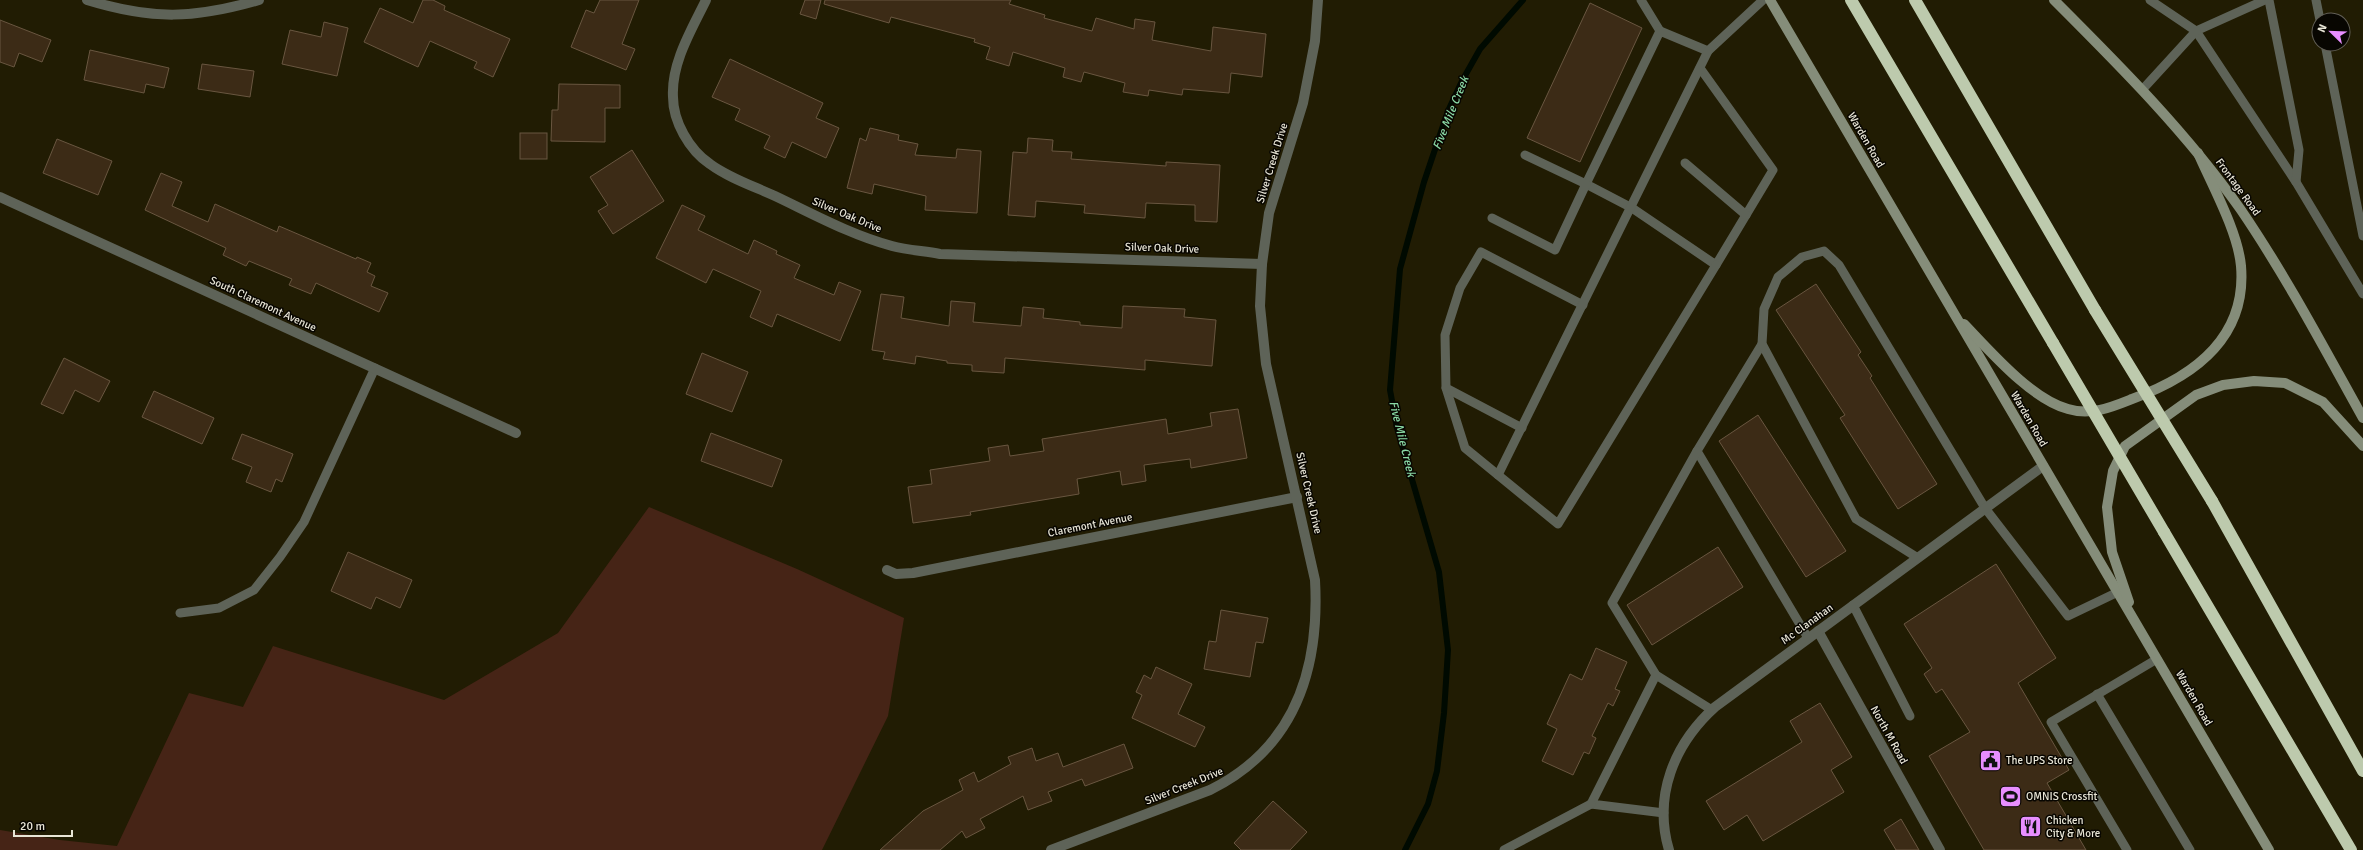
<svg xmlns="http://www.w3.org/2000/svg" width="2363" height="850" font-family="Signika,sans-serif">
<rect width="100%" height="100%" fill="#211c03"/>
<path fill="#462416" d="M649 507 797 569 904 618 888 716 822 850H0V830L60 840 117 846 189 693 243 707 273 646 444 700 558 633Z"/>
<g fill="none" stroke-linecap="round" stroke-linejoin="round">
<path stroke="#000a01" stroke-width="6" d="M1405 850 1428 804 1437 771 1444 713 1448 650 1439 572 1397 428 1390 390 1400 269 1424 182 1448 111 1462 81 1480 49 1523 0"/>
</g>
<g fill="#3c2b16" stroke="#695640">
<path d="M423 0H433L445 6 444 10 510 39 493 77 474 68 477 62 430 41 418 67 364 42 380 8 413 23Z"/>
<path d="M600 0H639L622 44 635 49 626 70 571 47 586 10 594 13Z"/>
<path d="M805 0H821L816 19 800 14Z"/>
<path d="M825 0H1011L1009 4 1045 15 1044 18 1092 31 1096 18 1134 29 1135 19 1155 22 1152 40 1211 51 1213 27 1266 34 1262 77 1231 73 1229 93 1183 89 1182 95 1149 90 1148 96 1123 92 1125 83 1084 72 1081 82 1063 77 1065 68 1013 52 1009 66 986 59 990 47 974 42 975 39 891 17 889 23 824 4Z"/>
<path d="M1590 3 1642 28 1580 162 1527 138Z"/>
<path d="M0 20 51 40 42 62 19 53 14 67 0 62Z"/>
<path d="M324 22 348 28 337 76 282 64 290 30 321 37Z"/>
<path d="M90 50 169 68 164 88 146 84 144 93 84 80Z"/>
<path d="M730 59 823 103 816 118 839 128 826 158 792 142 785 158 764 148 770 136 735 120 740 109 712 97Z"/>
<path d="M202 64 254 71 250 97 198 89Z"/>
<path d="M559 84 620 85V108H605V142L551 141 552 110H558Z"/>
<path d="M870 128 899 135 898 140 918 144 915 155 956 158 957 149 981 151 977 213 925 210 926 196 874 184 872 194 847 188 860 138 866 141Z"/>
<rect x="520" y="133" width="27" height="26"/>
<path d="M1028 138 1053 140 1052 151 1072 152 1071 159 1166 166V162L1220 165 1217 222 1195 221V205L1146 203 1145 218 1084 213 1085 205 1036 201 1035 217 1008 215 1013 152 1027 153Z"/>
<path d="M57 139 112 161 98 195 43 173Z"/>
<path d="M632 150 664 201 613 234 598 211 608 205 590 177Z"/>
<path d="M161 173 182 182 172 206 208 222 215 204 277 232 279 226 356 259 357 257 371 263 367 272 375 276 371 286 388 293 379 312 316 283 311 294 289 285 292 279 249 261 246 266 223 255 226 248 145 210Z"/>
<path d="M682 205 705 216 698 230 748 254 754 240 777 251 776 254 800 265 794 278 834 295 839 282 861 291 840 341 777 314 772 327 750 317 761 291 713 269 706 283 656 258Z"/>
<path d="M1816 284 1861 352 1858 355 1872 376 1870 378 1937 484 1898 509 1840 418 1845 415 1776 310Z"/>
<path d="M881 294 904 297 901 318 949 326 951 301 975 303 973 322 1021 326 1023 307 1044 309 1043 318 1080 322V325L1122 328 1123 306 1185 309 1184 317 1216 320 1212 366 1145 360V370L1005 358 1004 373 972 371V365L947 363V361L916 356 915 364 883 359 885 352 872 350Z"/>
<path d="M702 353 748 372 732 412 686 394Z"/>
<path d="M64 358 110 381 99 402 75 390 63 414 41 404Z"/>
<path d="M154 391 214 418 202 444 142 417Z"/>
<path d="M1238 409 1247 458 1191 468 1190 459 1144 465 1146 481 1122 485 1120 471 1077 479 1079 494 970 512 971 515 913 523 908 487 932 484 930 470 990 461 988 448 1008 445 1010 456 1044 451 1042 439 1166 419 1168 434 1212 426 1210 413Z"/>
<path d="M1758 415 1846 551 1806 577 1719 441Z"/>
<path d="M711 433 782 460 772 487 701 461Z"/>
<path d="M242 434 293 454 282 482 276 479 271 492 246 482 252 467 232 459Z"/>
<path d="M1718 547 1743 587 1652 645 1627 605Z"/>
<path d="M348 552 412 580 400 608 376 597 371 609 331 591Z"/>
<path d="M1996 564 2056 658 2018 683 2069 770 2047 783 2086 850H1984L1929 756 1970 732 1942 689 1936 693 1924 674 1932 668 1904 624Z"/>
<path d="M1221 610 1268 618 1263 643 1256 642 1250 677 1204 669 1209 641 1216 642Z"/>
<path d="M1596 648 1627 662 1615 689 1620 691 1613 706 1608 703 1592 736 1596 738 1589 754 1584 752 1573 775 1542 761 1557 729 1547 724 1570 674 1582 680Z"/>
<path d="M1156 667 1192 684 1178 714 1205 727 1195 747 1132 718 1142 695 1136 692 1144 675 1151 679Z"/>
<path d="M1820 703 1852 757 1831 770 1844 792 1763 841 1747 815 1724 830 1706 801 1802 742 1790 721Z"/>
<path d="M1124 744 1133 768 1085 786 1082 779 1048 792 1052 801 1028 810 1023 796 980 819 985 828 966 838 962 831 940 850H880L923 811 963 790 959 780 974 772 978 782 1011 764 1008 757 1032 748 1036 761 1058 753 1063 767Z"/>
<path d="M1273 801 1307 832 1290 850H1241L1234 843Z"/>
<path d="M1901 819 1919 850H1896L1884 830Z"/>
</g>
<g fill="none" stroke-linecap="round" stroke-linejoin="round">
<g stroke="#5e6358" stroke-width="9">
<path d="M1641 0 1660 31"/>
<path d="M2265 0 2196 31 2296 182 2363 294"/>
<path d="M2269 0 2299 150 2296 182"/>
<path d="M2316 0 2320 20"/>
<path d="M2325 44 2363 236"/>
<path d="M1700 68 1773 170 1716 265 1632 208 1586 184 1660 31 1708 51"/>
<path d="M2142 90 2196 31 2150 0"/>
<path d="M1685 163 1746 215"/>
<path d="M1492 218 1555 250 1586 184 1525 155"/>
<path d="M1762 344 1697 451 1808 638"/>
<path d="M1446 388 1465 448 1558 524 1716 265"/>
<path d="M1522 428 1446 388 1445 335 1460 288 1481 252 1583 305"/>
<path d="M1697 451 1612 603 1656 675 1712 710"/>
<path d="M1498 475 1708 51 1763 0"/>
<path d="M1918 558 1856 519 1762 344 1764 309 1778 277 1802 257 1824 251 1839 265 1985 508 2068 616 2118 592"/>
<path d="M1853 605 1910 716"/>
<path d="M180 613 219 608 254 590 280 557 304 522 375 368"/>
<path d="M1656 675 1591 804 1664 813"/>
<path d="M2097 694 2190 850"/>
<path d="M1504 850 1591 804"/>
<path d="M2127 850 2051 722 2157 659"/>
</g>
<g stroke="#5e6358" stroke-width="10">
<path d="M87 0C152 20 194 19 259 0"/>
<path d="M706 0C692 29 671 63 673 97 673 121 689 150 710 164 729 178 753 186 775 196 813 214 851 235 892 246 907 250 924 251 940 254L1262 264"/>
<path d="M0 197 516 433"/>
<path d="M887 570 896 574 913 573 1297 497"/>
<path d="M1818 631 1940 850"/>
<path d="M1051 850 1210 790C1295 748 1320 670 1315 580L1266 364 1260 306 1262 264 1269 213 1303 103 1315 41 1318 0"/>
<path d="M1669 850C1653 796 1674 744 1715 707L2043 466"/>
</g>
<g stroke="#858d7a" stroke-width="10">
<path d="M1770 0 2269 850"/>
<path d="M2054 0C2120 66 2187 133 2241 210 2286 276 2324 348 2363 418"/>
<path d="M1964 324C1990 351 2031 399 2068 409 2091 416 2112 407 2132 399 2193 377 2247 338 2241 266 2238 232 2212 185 2198 153"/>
<path d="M2129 602 2112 552 2107 507 2113 471 2125 446 2196 395 2223 385 2254 381 2285 383 2323 402 2363 446"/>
</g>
<g stroke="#bdcaad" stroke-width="12">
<path d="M1851 0 2053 343"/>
<path d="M1915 0 2095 310"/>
<path d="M2212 501 2363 771"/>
<path d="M2164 532 2351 850"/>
</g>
<g stroke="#bdcaad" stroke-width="12">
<path d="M2095 310 2212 501"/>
<path d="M2053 343 2164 532"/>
</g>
</g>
<defs>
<symbol id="civic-square" viewBox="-11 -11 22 22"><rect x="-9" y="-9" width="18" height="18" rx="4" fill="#e88eff" stroke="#080601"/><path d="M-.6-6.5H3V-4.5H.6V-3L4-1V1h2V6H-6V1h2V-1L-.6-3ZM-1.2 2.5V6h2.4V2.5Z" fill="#111"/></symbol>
<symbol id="stadium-square" viewBox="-11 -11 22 22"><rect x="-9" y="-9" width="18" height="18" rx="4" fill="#e88eff" stroke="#080601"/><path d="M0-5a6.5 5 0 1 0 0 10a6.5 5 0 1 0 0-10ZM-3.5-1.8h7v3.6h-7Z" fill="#111"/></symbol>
<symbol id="restaurant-square" viewBox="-11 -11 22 22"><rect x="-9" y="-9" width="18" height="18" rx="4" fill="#e88eff" stroke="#080601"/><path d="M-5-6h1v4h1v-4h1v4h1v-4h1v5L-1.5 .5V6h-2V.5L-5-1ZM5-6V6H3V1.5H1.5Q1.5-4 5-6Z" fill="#111"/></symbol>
</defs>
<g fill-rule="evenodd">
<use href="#civic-square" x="1978" y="748" width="25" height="25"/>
<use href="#stadium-square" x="1998" y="784" width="25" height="25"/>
<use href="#restaurant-square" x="2018" y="814" width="25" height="25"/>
</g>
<g text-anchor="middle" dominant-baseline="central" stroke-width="3" stroke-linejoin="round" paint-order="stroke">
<g font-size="11" fill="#e8e5d6" stroke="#080601">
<text transform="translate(1866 140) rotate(60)">Warden Road</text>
<text transform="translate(1272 163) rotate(-73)">Silver Creek Drive</text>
<text transform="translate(2238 187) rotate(54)">Frontage Road</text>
<text transform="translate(847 215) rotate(23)">Silver Oak Drive</text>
<text transform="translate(1162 248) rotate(2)">Silver Oak Drive</text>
<text transform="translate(263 304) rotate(25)">South Claremont Avenue</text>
<text transform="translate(2029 419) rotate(60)">Warden Road</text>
<text transform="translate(1309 493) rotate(77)">Silver Creek Drive</text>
<text transform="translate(1090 525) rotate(-11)">Claremont Avenue</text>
<text transform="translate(1807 624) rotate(-36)">Mc Clanahan</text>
<text transform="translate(2194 698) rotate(60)">Warden Road</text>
<text transform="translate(1889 735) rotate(61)">North M Road</text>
<text transform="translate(1184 786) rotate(-22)">Silver Creek Drive</text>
</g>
<g font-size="11" fill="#e8e5d6" stroke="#080601" text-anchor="start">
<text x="2006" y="760">The UPS Store</text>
<text x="2026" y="796">OMNIS Crossfit</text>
<text x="2046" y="820">Chicken<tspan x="2046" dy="13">City &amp; More</tspan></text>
</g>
<g font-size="12" font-style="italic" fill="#8ad9a5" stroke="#080601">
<text transform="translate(1451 113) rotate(-68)">Five Mile Creek</text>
<text transform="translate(1402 439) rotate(76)">Five Mile Creek</text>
</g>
</g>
<g transform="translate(2331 32) rotate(293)"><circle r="19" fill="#080601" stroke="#625f56"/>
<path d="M0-3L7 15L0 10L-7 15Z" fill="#e88eff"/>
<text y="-6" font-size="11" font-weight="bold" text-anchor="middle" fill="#e8e5d6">N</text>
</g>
<path d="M14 830v6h58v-6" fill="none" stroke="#e8e5d6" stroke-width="2"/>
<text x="20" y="830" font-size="12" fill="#e8e5d6" stroke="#080601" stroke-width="3" paint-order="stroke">20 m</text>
</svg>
